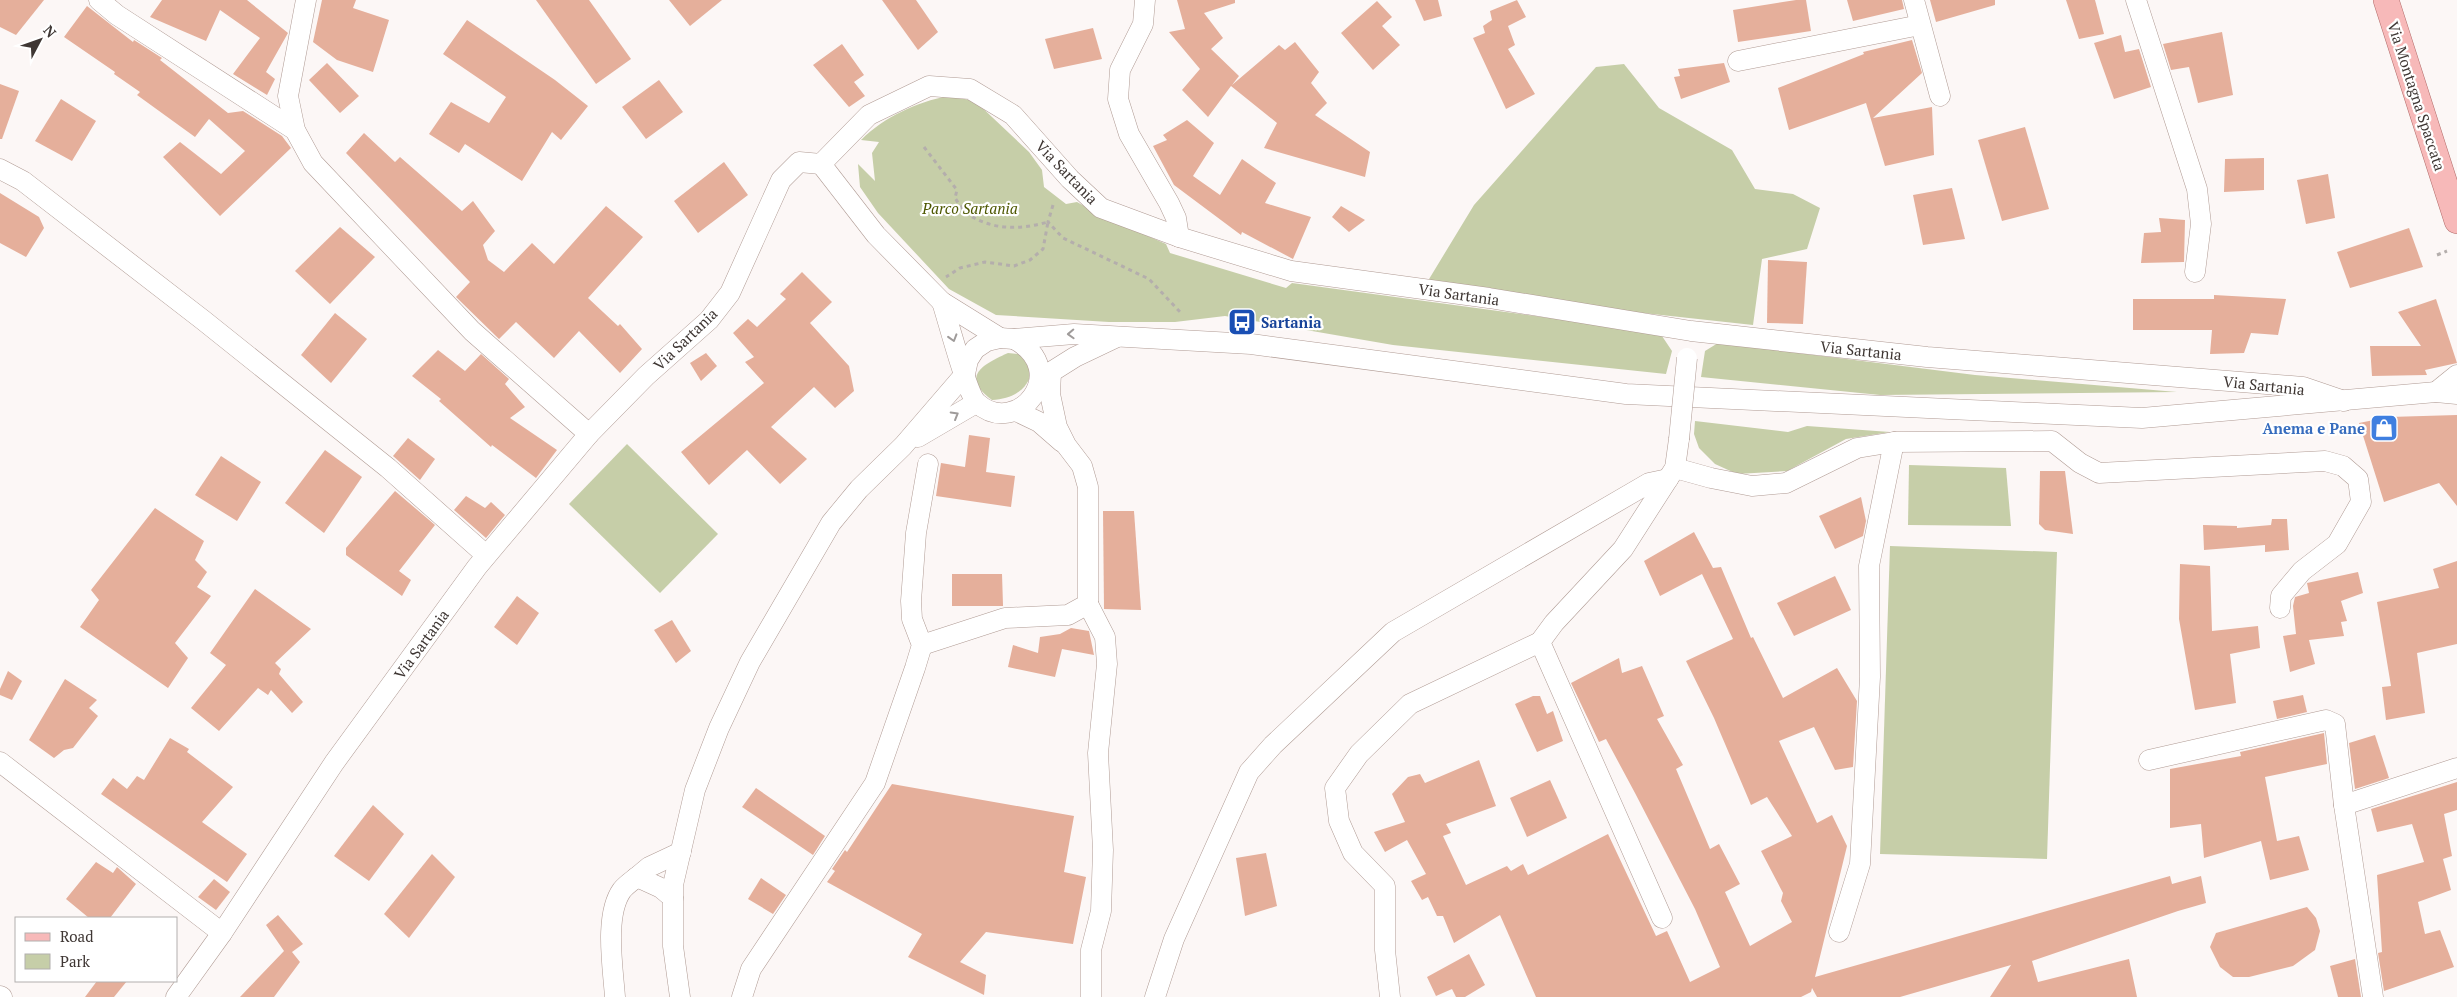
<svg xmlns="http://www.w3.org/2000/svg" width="2457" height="997" font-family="'PT Serif',serif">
<rect width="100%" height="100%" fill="#fcf7f6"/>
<g fill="#c6cea8">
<path d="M1624 64 1659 108 1732 150 1755 189 1793 194 1820 208 1807 249 1762 259 1753 325 1423 289 1474 205 1596 67Z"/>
<path d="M948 96 975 101 1029 152 1042 170 1044 187 1066 204 1077 202 1100 215 1166 244 1170 253 1286 288 1292 283 1660 333 1672 351 1666 374 1393 345 1225 316 1175 322H1109L996 315 949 289 878 213 860 187 858 164 875 181 872 153 879 142 861 140C884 117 917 102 948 96Z"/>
<path d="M1718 343 1975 375 2177 392 1880 395 1701 377 1705 351Z"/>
<path d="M1008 353 1019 354 1032 369C1029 390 1012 399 992 400 959 376 984 364 1008 353Z"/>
<path d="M1695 421 1788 432 1807 426 1890 432 1846 439 1787 471 1737 474 1715 464 1699 448 1694 434Z"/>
<path d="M627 444 718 534 660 593 569 504Z"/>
<path d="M1909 465 2006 468 2011 526 1908 525Z"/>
<path d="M1890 546 2057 552 2047 859 1880 854Z"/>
</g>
<g fill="#e5af9b">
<path d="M0 0H44L16 35 0 27Z"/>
<path d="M162 0H247L288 33 266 72 275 79 267 95 233 74 260 38 220 10 206 41 150 17Z"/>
<path d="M322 0H356L353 8 389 20 373 72 337 60 313 42Z"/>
<path d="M536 0H589L631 59 596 84Z"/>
<path d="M669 0H722L690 26Z"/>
<path d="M882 0H916L938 32 918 50Z"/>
<path d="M1177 0H1235V3L1204 13 1223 38 1211 49 1239 76 1232 85 1279 45 1285 50 1295 42 1319 72 1311 83 1327 103 1315 115 1370 152 1365 177 1264 148 1277 123 1231 86 1208 117 1182 90 1200 69 1169 32 1185 29Z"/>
<path d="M1415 0H1438L1442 16 1424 21Z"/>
<path d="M1517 0 1526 17 1508 26 1515 45 1508 49 1535 94 1506 109 1473 38 1485 33 1483 26 1492 20 1490 11Z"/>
<path d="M1796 0H1806L1811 31 1738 42 1733 10Z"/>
<path d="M1847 0H1902L1904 9 1853 21Z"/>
<path d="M1930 0H1995V5L1936 22Z"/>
<path d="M2066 0H2095L2104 34 2079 39Z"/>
<path d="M1377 1 1392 17 1382 26 1400 45 1373 70 1341 33Z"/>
<path d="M87 6 133 42 134 40 162 58 160 60 228 113 243 111 282 136 291 148 220 216 163 157 180 142 221 174 245 151 209 119 195 137 137 95 140 92 114 74 115 72 64 37Z"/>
<path d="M467 20 555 80 588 106 561 140 552 132 522 181 465 144 459 153 429 134 451 102 489 123 506 97 443 54Z"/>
<path d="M1093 28 1102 59 1054 69 1045 39Z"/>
<path d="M2222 32 2233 95 2198 103 2189 67 2171 70 2163 44Z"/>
<path d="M2121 35 2125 52 2139 49 2151 87 2114 99 2094 43Z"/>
<path d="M1912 40 1922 73 1873 118 1932 107 1934 155 1885 166 1866 103 1789 130 1778 88 1864 54 1863 52Z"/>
<path d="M842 44 864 75 854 82 865 96 849 107 813 65Z"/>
<path d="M327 63 359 96 340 113 309 80Z"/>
<path d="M1724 63 1730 82 1681 99 1674 77 1680 76 1678 69Z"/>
<path d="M659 80 683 112 646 139 622 107Z"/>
<path d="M0 84 19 91 2 139H0Z"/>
<path d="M61 99 96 121 72 161 35 141Z"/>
<path d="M1187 120 1214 143 1193 176 1220 195 1242 159 1276 183 1265 203 1311 217 1293 259 1242 232 1241 235 1174 185 1153 146 1167 140 1163 135Z"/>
<path d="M2025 127 2049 209 2002 221 1978 140Z"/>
<path d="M364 133 395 162 400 157 462 211 473 201 495 231 483 245 488 260 504 272 532 243 554 264 606 206 643 237 588 298 618 326 620 324 642 349 620 373 579 331 554 358 516 322 499 339 456 297 470 282 346 153Z"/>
<path d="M2264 158V190L2224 192 2225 159Z"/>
<path d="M724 162 748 195 698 233 674 201Z"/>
<path d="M2328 174 2335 218 2306 224 2297 180Z"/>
<path d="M1952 188 1965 239 1923 245 1913 195Z"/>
<path d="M0 193 39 217 44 228 26 257 0 243Z"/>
<path d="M1341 206 1365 220 1349 232 1332 217Z"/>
<path d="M2159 218 2185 220 2184 262 2141 263 2144 233 2161 232Z"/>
<path d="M340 227 375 257 330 304 295 271Z"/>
<path d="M2409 228 2423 267 2350 288 2337 252Z"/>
<path d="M1768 260 1807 262 1803 324 1767 323Z"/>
<path d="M802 272 832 302 810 323 849 366 854 391 835 408 814 387 771 427 807 459 780 484 747 450 709 485 681 452 764 383 745 362 754 357 733 333 748 319 757 327 786 299 780 294Z"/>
<path d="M2214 295 2286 299 2278 335 2251 333 2244 353 2210 354 2212 330H2133V299H2214Z"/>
<path d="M2436 299 2457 363 2425 370 2427 375 2372 376 2370 346H2421L2398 312Z"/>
<path d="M335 313 367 339 331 383 301 355Z"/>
<path d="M438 350 465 371 481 354 509 379 505 384 525 407 510 418 557 450 536 478 492 445 491 447 439 401 441 399 412 376Z"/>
<path d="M706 353 717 366 701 381 690 363Z"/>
<path d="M2457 415V506L2439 483 2384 502 2359 423 2389 417Z"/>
<path d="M969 435 990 438 986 472 1015 476 1011 507 936 496 941 463 965 467Z"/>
<path d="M408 438 435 459 420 480 393 456Z"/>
<path d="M325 450 362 477 324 533 285 503Z"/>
<path d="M221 456 261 482 237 521 195 495Z"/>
<path d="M2040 471H2065L2073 534 2045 530 2039 524Z"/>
<path d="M395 491 435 525 399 571 411 580 402 596 346 555V548Z"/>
<path d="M466 496 485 508 491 502 505 515 486 538 454 510Z"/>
<path d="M1861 497 1866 521 1863 536 1835 549 1819 516Z"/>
<path d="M155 508 204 541 195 560 207 572 197 587 211 596 175 643 188 658 168 688 80 627 99 600 91 590Z"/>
<path d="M1103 511H1134L1141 610 1104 609Z"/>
<path d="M2272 519H2287L2289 550 2265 552V545L2204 550 2203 525 2237 526V528L2271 525Z"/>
<path d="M1694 532 1713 568 1721 567 1751 638 1753 637 1783 698 1837 668 1857 701 1853 767 1835 770 1814 727 1779 741 1817 823 1832 815 1847 846 1815 977 2170 876 2172 884 2201 876 2206 903 2178 911 2032 961 2038 982 2129 959 2137 997H1990L2011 965 1900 997H1817L1812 988 1811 992 1801 997H1536L1500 915 1454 943 1443 916H1437L1428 897 1422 900 1411 881 1426 874 1407 840 1385 852 1374 832 1405 822 1392 794 1408 777 1420 774 1425 783 1479 760 1496 806 1446 824 1451 833 1443 836 1466 885 1507 866 1511 871 1523 864 1528 875 1608 834 1656 936 1667 931 1690 982 1720 967 1695 909 1635 793 1606 739 1599 742 1571 683 1619 658 1622 673 1642 666 1664 716 1657 719 1683 765 1676 769 1710 849 1719 844 1740 884 1725 892 1750 946 1792 922 1781 901 1783 893 1761 851 1792 836 1767 797 1751 805 1714 718 1686 661 1733 639 1702 574 1660 596 1644 561Z"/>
<path d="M2457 561V644L2417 653 2425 713 2386 720 2382 687 2391 686 2377 602 2439 588 2433 569Z"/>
<path d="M2180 564 2210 566 2212 631 2258 626 2260 648 2230 654 2236 703 2195 710 2179 619Z"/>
<path d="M2358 572 2363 593 2341 601 2347 621 2341 622 2344 636 2309 640 2315 664 2290 672 2283 636 2296 634 2293 606 2295 597 2309 593 2307 583Z"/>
<path d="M952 574H1002L1003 606H952Z"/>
<path d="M1835 576 1851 610 1794 636 1777 603Z"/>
<path d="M255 589 311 629 275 663 281 669 279 674 303 702 292 713 271 690 268 695 258 688 219 731 191 708 226 665 210 653Z"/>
<path d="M517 596 539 613 517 645 494 627Z"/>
<path d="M672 620 691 651 676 663 654 630Z"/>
<path d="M1071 628 1089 631 1094 655 1062 649 1055 677 1008 667 1013 645 1038 653 1040 637 1060 634Z"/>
<path d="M8 671 22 681 12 700 0 695V689Z"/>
<path d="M65 679 97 700 89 708 98 716 73 748 64 750 54 758 29 740Z"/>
<path d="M2303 695 2307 712 2277 719 2273 701Z"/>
<path d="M1533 696H1540L1547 714 1553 711 1563 741 1537 752 1515 704Z"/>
<path d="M2324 733 2327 764 2265 777 2277 841 2299 836 2309 870 2270 880 2261 841 2204 858 2201 824 2170 828V769L2241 756 2240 752Z"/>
<path d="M2375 735 2389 778 2355 789 2349 743Z"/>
<path d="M170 738 189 749 187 752 233 787 202 822 247 854 227 882 101 794 113 778 127 789 137 776 144 780Z"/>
<path d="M1550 780 1567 818 1527 837 1510 798Z"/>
<path d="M2457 782V810L2444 814 2452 856 2443 859 2451 890 2418 902 2425 934 2440 930 2454 967 2384 991 2378 953 2382 952 2377 875 2424 862 2412 824 2377 832 2371 809Z"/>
<path d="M892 784 1074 816 1064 872 1086 877 1073 944 986 932 960 962 986 975 984 995 908 957 922 934 827 882 835 871 832 869 845 850 847 852Z"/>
<path d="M756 788 825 836 813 855 742 807Z"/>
<path d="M373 805 404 834 369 881 334 856Z"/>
<path d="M1266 853 1277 906 1245 916 1236 858Z"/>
<path d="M432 854 455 877 409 938 384 914Z"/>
<path d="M96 862 113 873 117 867 136 884 110 918H89L66 899Z"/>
<path d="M761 878 786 895 773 914 748 899Z"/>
<path d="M214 879 230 892 216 910 198 897Z"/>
<path d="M2307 907 2316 918 2320 931 2315 950 2293 966 2249 977H2233L2220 967 2210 947 2216 933Z"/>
<path d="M278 915 303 944 292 952 300 962 274 997H240L284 951 266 925Z"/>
<path d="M1469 954 1485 985 1465 997H1456L1452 989 1436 996 1427 977Z"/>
<path d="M2355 959 2361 997H2338L2330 966Z"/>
<path d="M97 981H127L114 997H85Z"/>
</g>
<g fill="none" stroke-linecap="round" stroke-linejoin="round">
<defs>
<g id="minor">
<path d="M99 0 117 15 295 130"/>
<path d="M306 0 288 96 295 130 313 163 472 331 589 434"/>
<path d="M1145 0 1143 24 1120 70 1118 99 1129 134 1169 203 1176 218 1179 237"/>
<path d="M1914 0 1940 96"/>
<path d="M2136 0 2197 189 2201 224 2195 272"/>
<path d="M1738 61 1920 25"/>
<path d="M821 164 876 235 942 302 1000 338"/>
<path d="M0 169 23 181 203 320 388 468 486 555"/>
<path d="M942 302C948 320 967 394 977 403 1017 439 1073 371 1014 339"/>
<path d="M1040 379 1075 357 1117 337"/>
<path d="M2436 392 2457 375"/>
<path d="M1016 411 1039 422 1062 442"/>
<path d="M918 437 976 403"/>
<path d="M1675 468 1711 478 1752 486 1786 483 1857 448 1894 442 2052 441 2080 463 2099 473 2325 461 2343 466 2358 479 2361 502 2337 544 2302 571 2281 596 2280 608"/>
<path d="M1088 604 1105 637 1107 664 1098 753 1103 850 1101 911 1091 950V997"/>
<path d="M922 645 1005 618 1068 615 1088 604V487L1082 466 1066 445 1057 427 1050 394 1051 372"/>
<path d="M2149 760 2326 720 2335 724 2344 805 2373 997"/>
<path d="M0 762 222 933"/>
<path d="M2344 805 2457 768"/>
<path d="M673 898 661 888 637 877 649 867 681 852"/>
<path d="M1662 918 1540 642 1554 623 1623 549 1675 468 1679 439"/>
<path d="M1839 932 1860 864 1870 677 1869 566 1894 442"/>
<path d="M0 996 2 997"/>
<path d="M176 997 222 933 334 763 477 567 589 434 646 376 709 320 730 293 781 180 799 162 821 164 869 115 929 86 970 89 1013 115 1070 179 1101 208 1179 237 1291 271 1489 298 1691 331 1927 357 2303 387 2344 401"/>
<path d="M615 997C613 968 604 915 622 890 626 885 632 881 637 877"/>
<path d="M680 997 673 946V885L695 790 719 728 750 662 831 523 859 489 903 446 965 374 968 360 975 349 987 341 1000 338 1014 339 1074 334 1251 344 1626 394 2142 418 2436 392 2457 394"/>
<path d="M742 997 751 969 875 783 915 668 922 645 912 619 911 601 916 533 928 464"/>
<path d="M1155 997 1174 939 1249 772 1273 745 1393 632 1649 483 1668 479"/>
<path d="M1390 997 1385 950V886L1353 853 1339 821 1335 788 1359 754 1410 704 1540 642"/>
</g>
<path id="major" d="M2386 0 2457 221"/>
</defs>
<use href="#minor" stroke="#b09b94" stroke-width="21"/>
<use href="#major" stroke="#b36e6c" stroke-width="26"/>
<g stroke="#b4aeac" stroke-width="3" stroke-dasharray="4 4" stroke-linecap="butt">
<path d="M924 147 957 190 955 198C959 204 964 213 971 216 996 231 1022 229 1048 222L1043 249 1030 260 1014 266 985 262 960 268 946 277"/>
<path d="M1053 205 1048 222 1063 238 1149 279 1181 313"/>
<path d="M2437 255 2447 251"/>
</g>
<use href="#minor" stroke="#fff" stroke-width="20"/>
<use href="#major" stroke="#f7b9b9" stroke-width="25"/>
<defs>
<path id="minor-bridge" d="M1679 439 1687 358"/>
</defs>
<use href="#minor-bridge" stroke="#b09b94" stroke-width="21" stroke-linecap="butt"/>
<use href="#minor-bridge" stroke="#fff" stroke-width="20"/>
</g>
<defs><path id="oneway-chevron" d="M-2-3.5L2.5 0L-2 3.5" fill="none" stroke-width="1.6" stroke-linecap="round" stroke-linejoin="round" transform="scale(1.25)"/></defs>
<g stroke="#9f9b9a">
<use href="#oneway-chevron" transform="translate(1071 334) rotate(178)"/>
<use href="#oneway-chevron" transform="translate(953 338) rotate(73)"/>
<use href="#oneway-chevron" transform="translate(955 415) rotate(-30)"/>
</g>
<defs>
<symbol id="bus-square" viewBox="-11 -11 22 22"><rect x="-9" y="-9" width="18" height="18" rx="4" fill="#1a4fb4" stroke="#fff"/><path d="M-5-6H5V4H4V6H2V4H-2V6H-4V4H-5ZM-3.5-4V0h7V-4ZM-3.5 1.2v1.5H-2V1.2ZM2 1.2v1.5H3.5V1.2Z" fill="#fff"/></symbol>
<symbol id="shop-square" viewBox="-11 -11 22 22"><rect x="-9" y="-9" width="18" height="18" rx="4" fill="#3f7fe0" stroke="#fff"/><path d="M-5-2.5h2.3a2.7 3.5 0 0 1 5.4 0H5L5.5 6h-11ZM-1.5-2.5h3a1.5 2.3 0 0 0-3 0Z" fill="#fff"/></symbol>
</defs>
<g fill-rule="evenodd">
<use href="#bus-square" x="1226" y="306" width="32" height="32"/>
<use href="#shop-square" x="2368" y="412" width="32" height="32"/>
</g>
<g text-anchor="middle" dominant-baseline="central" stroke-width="4.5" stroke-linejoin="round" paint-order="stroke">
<g font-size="15" fill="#3f3734" stroke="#fff">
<text transform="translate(2417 96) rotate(72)">Via Montagna Spaccata</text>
<text transform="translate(1067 172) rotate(46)">Via Sartania</text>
<text transform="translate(1459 294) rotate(8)">Via Sartania</text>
<text transform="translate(685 339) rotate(-44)">Via Sartania</text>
<text transform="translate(1861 350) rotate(6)">Via Sartania</text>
<text transform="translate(2264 385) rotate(6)">Via Sartania</text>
<text transform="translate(421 644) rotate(-54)">Via Sartania</text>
</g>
<g font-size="15" font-style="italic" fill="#4d5700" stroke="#fff">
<text x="970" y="208">Parco Sartania</text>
</g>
<g font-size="15" font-weight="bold" fill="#164399" stroke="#fff" text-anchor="start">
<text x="1261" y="322">Sartania</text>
</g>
<g font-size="15" font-weight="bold" fill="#366cbe" stroke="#fff" text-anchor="end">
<text x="2365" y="428">Anema e Pane</text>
</g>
</g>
<rect x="15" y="917" width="162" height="65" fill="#ffffff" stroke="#b2afae"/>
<rect x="25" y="933" width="25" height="8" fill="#f7b9b9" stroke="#b2afae"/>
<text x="60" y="942" font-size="15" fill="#3f3734">Road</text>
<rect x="25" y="954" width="25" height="15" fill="#c6cea8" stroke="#b2afae"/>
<text x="60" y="967" font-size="15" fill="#3f3734">Park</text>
<g transform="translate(40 40) rotate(49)" stroke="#ffffff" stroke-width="4" paint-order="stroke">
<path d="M0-4L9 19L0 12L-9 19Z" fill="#3f3734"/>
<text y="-8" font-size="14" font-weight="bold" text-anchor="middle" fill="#3f3734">N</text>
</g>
</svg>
